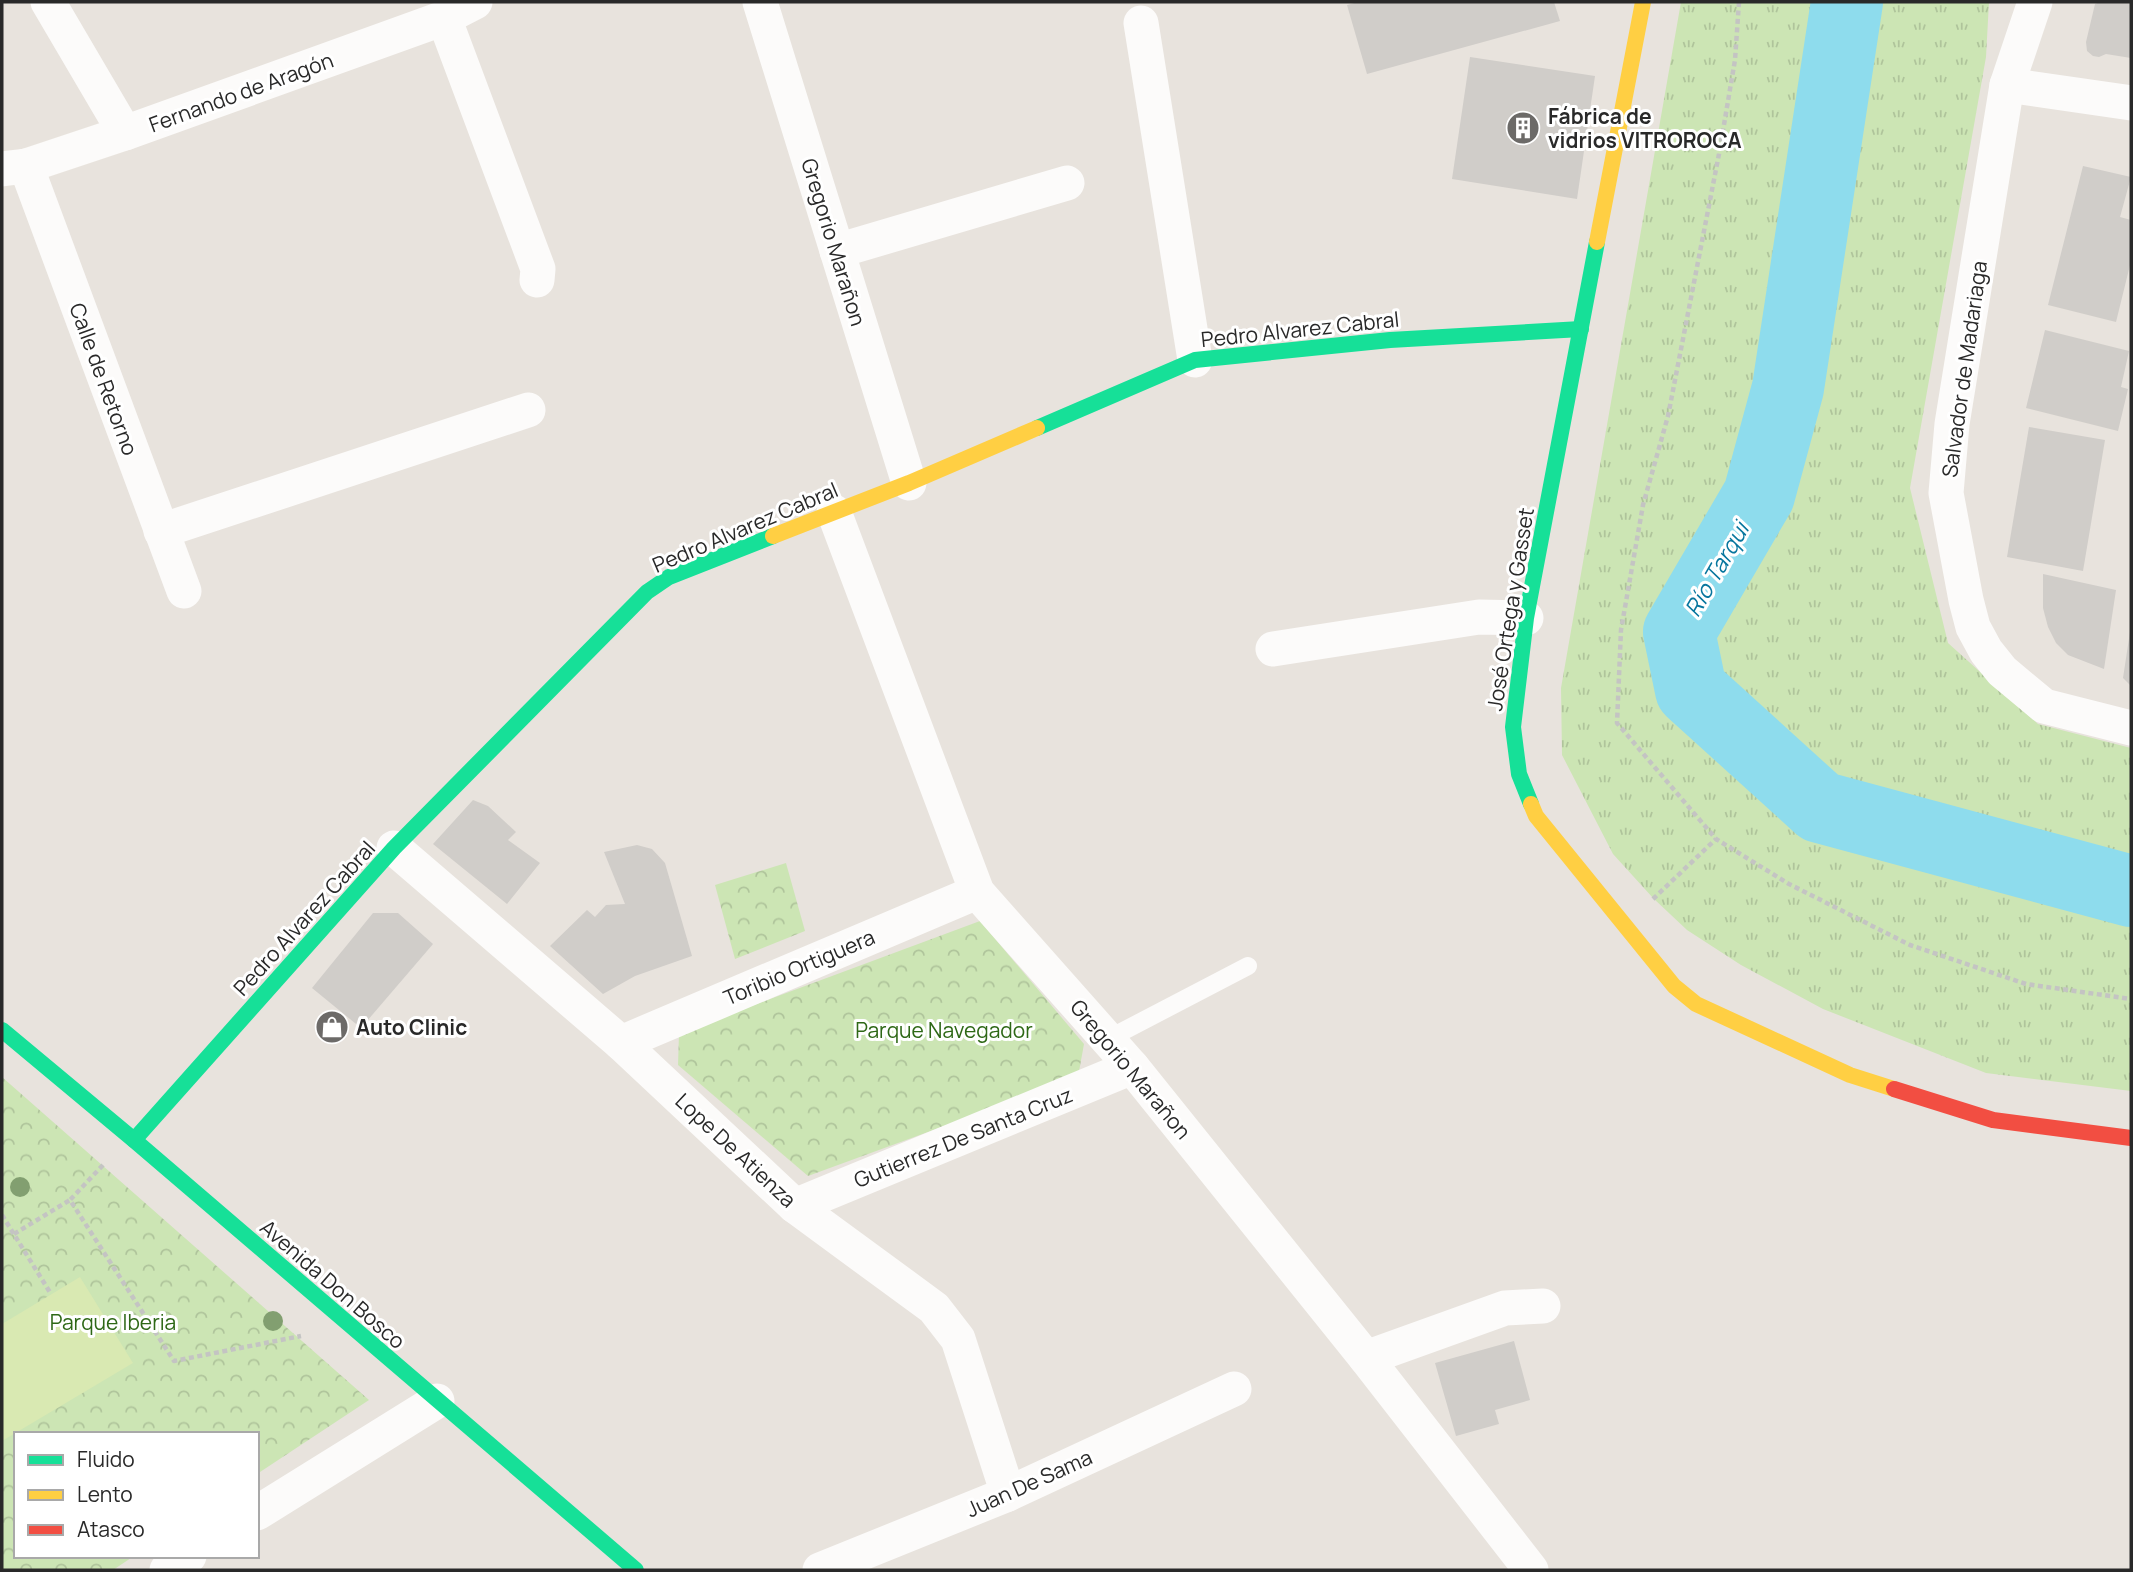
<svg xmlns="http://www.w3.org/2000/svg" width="2133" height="1572" font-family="Manrope,sans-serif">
<defs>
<pattern id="grass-tufts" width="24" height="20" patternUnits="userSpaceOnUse" patternTransform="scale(1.75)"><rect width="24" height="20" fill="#cce5b4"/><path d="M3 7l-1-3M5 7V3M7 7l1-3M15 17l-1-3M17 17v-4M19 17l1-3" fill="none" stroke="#afc49b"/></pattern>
<pattern id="park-crowns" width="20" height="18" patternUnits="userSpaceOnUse" patternTransform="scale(1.75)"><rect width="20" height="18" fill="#cce5b4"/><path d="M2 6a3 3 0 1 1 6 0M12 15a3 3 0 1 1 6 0" fill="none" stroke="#afc49b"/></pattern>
</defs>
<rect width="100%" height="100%" fill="#e8e3dd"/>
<path fill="url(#grass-tufts)" d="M1681 2H1989L1986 57 1910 488 1948 643 2038 724 2131 748V1091L1986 1073 1823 1009 1741 965 1687 930 1653 898 1613 854 1562 755 1561 688Z"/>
<g fill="url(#park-crowns)">
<path d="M786 863 805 931 735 959 715 885Z"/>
<path d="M980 921 1084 1044 1078 1077 808 1176 678 1065 679 1033Z"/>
<path d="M2 1077 369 1400 257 1474V1434H16V1556H134L113 1570H2Z"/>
</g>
<path fill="#d9e9b2" d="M80 1277 133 1363 2 1441V1324Z"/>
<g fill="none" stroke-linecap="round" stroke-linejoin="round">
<path stroke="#8edced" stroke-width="72" d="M1847 2 1788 388 1759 495 1679 632 1691 690 1820 807 2131 891"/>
</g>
<g fill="#d0cdc9">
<path d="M1358 2H1554L1560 21 1367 74 1347 5Z"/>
<path d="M2100 2H2131V58L2106 54 2099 57 2093 56 2087 51 2086 42 2095 4Z"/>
<path d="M1470 57 1595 76 1577 199 1452 179Z"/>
<path d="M2083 166 2131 177 2120 217 2131 220V261L2116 322 2048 305Z"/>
<path d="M2045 330 2129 351 2121 387 2128 389 2118 431 2026 408Z"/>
<path d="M2029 427 2105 440 2083 571 2007 557Z"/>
<path d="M2043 574 2116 590 2104 669 2068 655 2056 643 2048 627 2043 608Z"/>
<path d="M2130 632H2131V686L2123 678Z"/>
<path d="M473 800 488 806 516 832 508 840 540 863 507 904 433 844Z"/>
<path d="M637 845 652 849 665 863 692 956 635 976 603 994 550 946 587 910 595 917 606 905 625 904 604 852Z"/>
<path d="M373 913H398L433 944 361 1028 312 988Z"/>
<path d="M1514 1341 1530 1400 1495 1410 1499 1424 1456 1436 1435 1363Z"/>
</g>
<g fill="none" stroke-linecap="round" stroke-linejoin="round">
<g stroke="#c4c4c3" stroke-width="4.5" stroke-dasharray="5 3.5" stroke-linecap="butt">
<path d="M1739 2 1735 60 1719 154 1668 416 1643 505 1621 630 1617 723 1716 839 1789 884 1910 945 2026 984 2131 999"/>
<path d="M1653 899 1716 839"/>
<path d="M103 1165 70 1200 174 1361 301 1336"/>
<path d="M2 1215 51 1294"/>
<path d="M14 1234 70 1200"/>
</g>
<path stroke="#fcfbfa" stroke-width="18" d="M1108 1039 1248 966"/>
<g stroke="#fcfbfa" stroke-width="35">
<path d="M48 2 125 133"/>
<path d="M760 2 909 483"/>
<path d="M2035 2 2007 85 1952 424 1946 493 1966 600 1973 627 1986 651 2002 671 2044 706 2131 728"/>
<path d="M444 18 538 269 537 280"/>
<path d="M1141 23 1195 360"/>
<path d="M2007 85 2131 103"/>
<path d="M26 166 184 591"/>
<path d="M2 169 26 166 125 133 444 18 475 2"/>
<path d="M837 251 1067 183"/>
<path d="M834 512 977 892 1132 1067 1366 1358 1531 1570"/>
<path d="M161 531 528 410"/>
<path d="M1273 649 1479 617 1526 618"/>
<path d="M394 848 621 1043 795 1206 934 1308 958 1339 1008 1494"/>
<path d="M621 1043 977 892"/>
<path d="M795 1206 1132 1067"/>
<path d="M1366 1358 1505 1308 1543 1306"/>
<path d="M257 1513 437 1401"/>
<path d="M167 1570 189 1556"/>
<path d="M820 1570 1008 1494 1234 1389"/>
</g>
<g stroke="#16e098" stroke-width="16">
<path d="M1037 428 1195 360 1390 340 1581 329"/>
<path d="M1531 804 1519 774 1513 727 1526 618 1597 242"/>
<path d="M2 1030 134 1140 636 1570"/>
<path d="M134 1140 394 848 647 592 669 577 773 536"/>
</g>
<g stroke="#ffcf43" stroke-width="16">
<path d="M1597 242 1643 2"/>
<path d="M773 536 909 483 1037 428"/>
<path d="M1531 804 1536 816 1674 986 1696 1004 1850 1075 1894 1089"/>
</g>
<path stroke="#f24e42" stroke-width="16" d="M1894 1089 1993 1120 2131 1138"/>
</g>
<g fill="#829f70">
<circle cx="20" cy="1187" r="10"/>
<circle cx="273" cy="1321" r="10"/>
</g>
<defs>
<symbol id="building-disc" viewBox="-11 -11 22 22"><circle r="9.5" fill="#6c6a68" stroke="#fff"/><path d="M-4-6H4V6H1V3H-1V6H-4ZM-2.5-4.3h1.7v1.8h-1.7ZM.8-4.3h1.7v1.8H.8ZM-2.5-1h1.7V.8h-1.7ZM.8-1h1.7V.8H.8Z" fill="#fff"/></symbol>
<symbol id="shop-disc" viewBox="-11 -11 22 22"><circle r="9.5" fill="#6c6a68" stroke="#fff"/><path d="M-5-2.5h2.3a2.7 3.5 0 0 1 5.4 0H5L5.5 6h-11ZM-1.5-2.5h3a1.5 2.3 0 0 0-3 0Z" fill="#fff"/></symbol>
</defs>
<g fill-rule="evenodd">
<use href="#building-disc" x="1504" y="109" width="38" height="38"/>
<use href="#shop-disc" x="313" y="1008" width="38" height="38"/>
</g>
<g text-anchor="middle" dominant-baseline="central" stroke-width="6" stroke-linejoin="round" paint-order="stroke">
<g font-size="21" fill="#292929" stroke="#fff">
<text transform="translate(241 92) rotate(-20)">Fernando de Aragón</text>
<text transform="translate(834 242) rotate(73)">Gregorio Marañon</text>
<text transform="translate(1300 329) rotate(-6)">Pedro Alvarez Cabral</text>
<text transform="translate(1964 369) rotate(-82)">Salvador de Madariaga</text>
<text transform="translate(104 379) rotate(70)">Calle de Retorno</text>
<text transform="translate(745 527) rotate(-23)">Pedro Alvarez Cabral</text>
<text transform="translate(1510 609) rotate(-81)">José Ortega y Gasset</text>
<text transform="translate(304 918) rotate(-48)">Pedro Alvarez Cabral</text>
<text transform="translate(799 967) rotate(-23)">Toribio Ortiguera</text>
<text transform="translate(1131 1069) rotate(50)">Gregorio Marañon</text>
<text transform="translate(963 1137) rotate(-22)">Gutierrez De Santa Cruz</text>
<text transform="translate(736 1150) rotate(43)">Lope De Atienza</text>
<text transform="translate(333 1284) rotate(41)">Avenida Don Bosco</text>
<text transform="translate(1029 1483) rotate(-24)">Juan De Sama</text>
</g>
<g font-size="21" font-weight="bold" fill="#292929" stroke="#fff" text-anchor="start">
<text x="1548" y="116">Fábrica de<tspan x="1548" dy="24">vidrios VITROROCA</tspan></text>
<text x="356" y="1027">Auto Clinic</text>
</g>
<g font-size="21" fill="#2e6816" stroke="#fff">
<text x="944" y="1030">Parque Navegador</text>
<text x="113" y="1322">Parque Iberia</text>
</g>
<g font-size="23" font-style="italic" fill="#07769e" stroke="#fff">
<text transform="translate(1716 569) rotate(-60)">Río Tarqui</text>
</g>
</g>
<rect width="2133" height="1572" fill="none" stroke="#292929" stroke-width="7"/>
<rect x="14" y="1432" width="245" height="126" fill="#ffffff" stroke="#a9a9a9" stroke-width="2"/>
<rect x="28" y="1455" width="35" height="10" fill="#16e098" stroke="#a9a9a9" stroke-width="2"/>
<text x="77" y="1467" font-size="21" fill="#292929">Fluido</text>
<rect x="28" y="1490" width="35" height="10" fill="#ffcf43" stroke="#a9a9a9" stroke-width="2"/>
<text x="77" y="1502" font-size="21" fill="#292929">Lento</text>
<rect x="28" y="1525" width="35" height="10" fill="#f24e42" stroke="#a9a9a9" stroke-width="2"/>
<text x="77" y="1537" font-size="21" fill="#292929">Atasco</text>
</svg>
